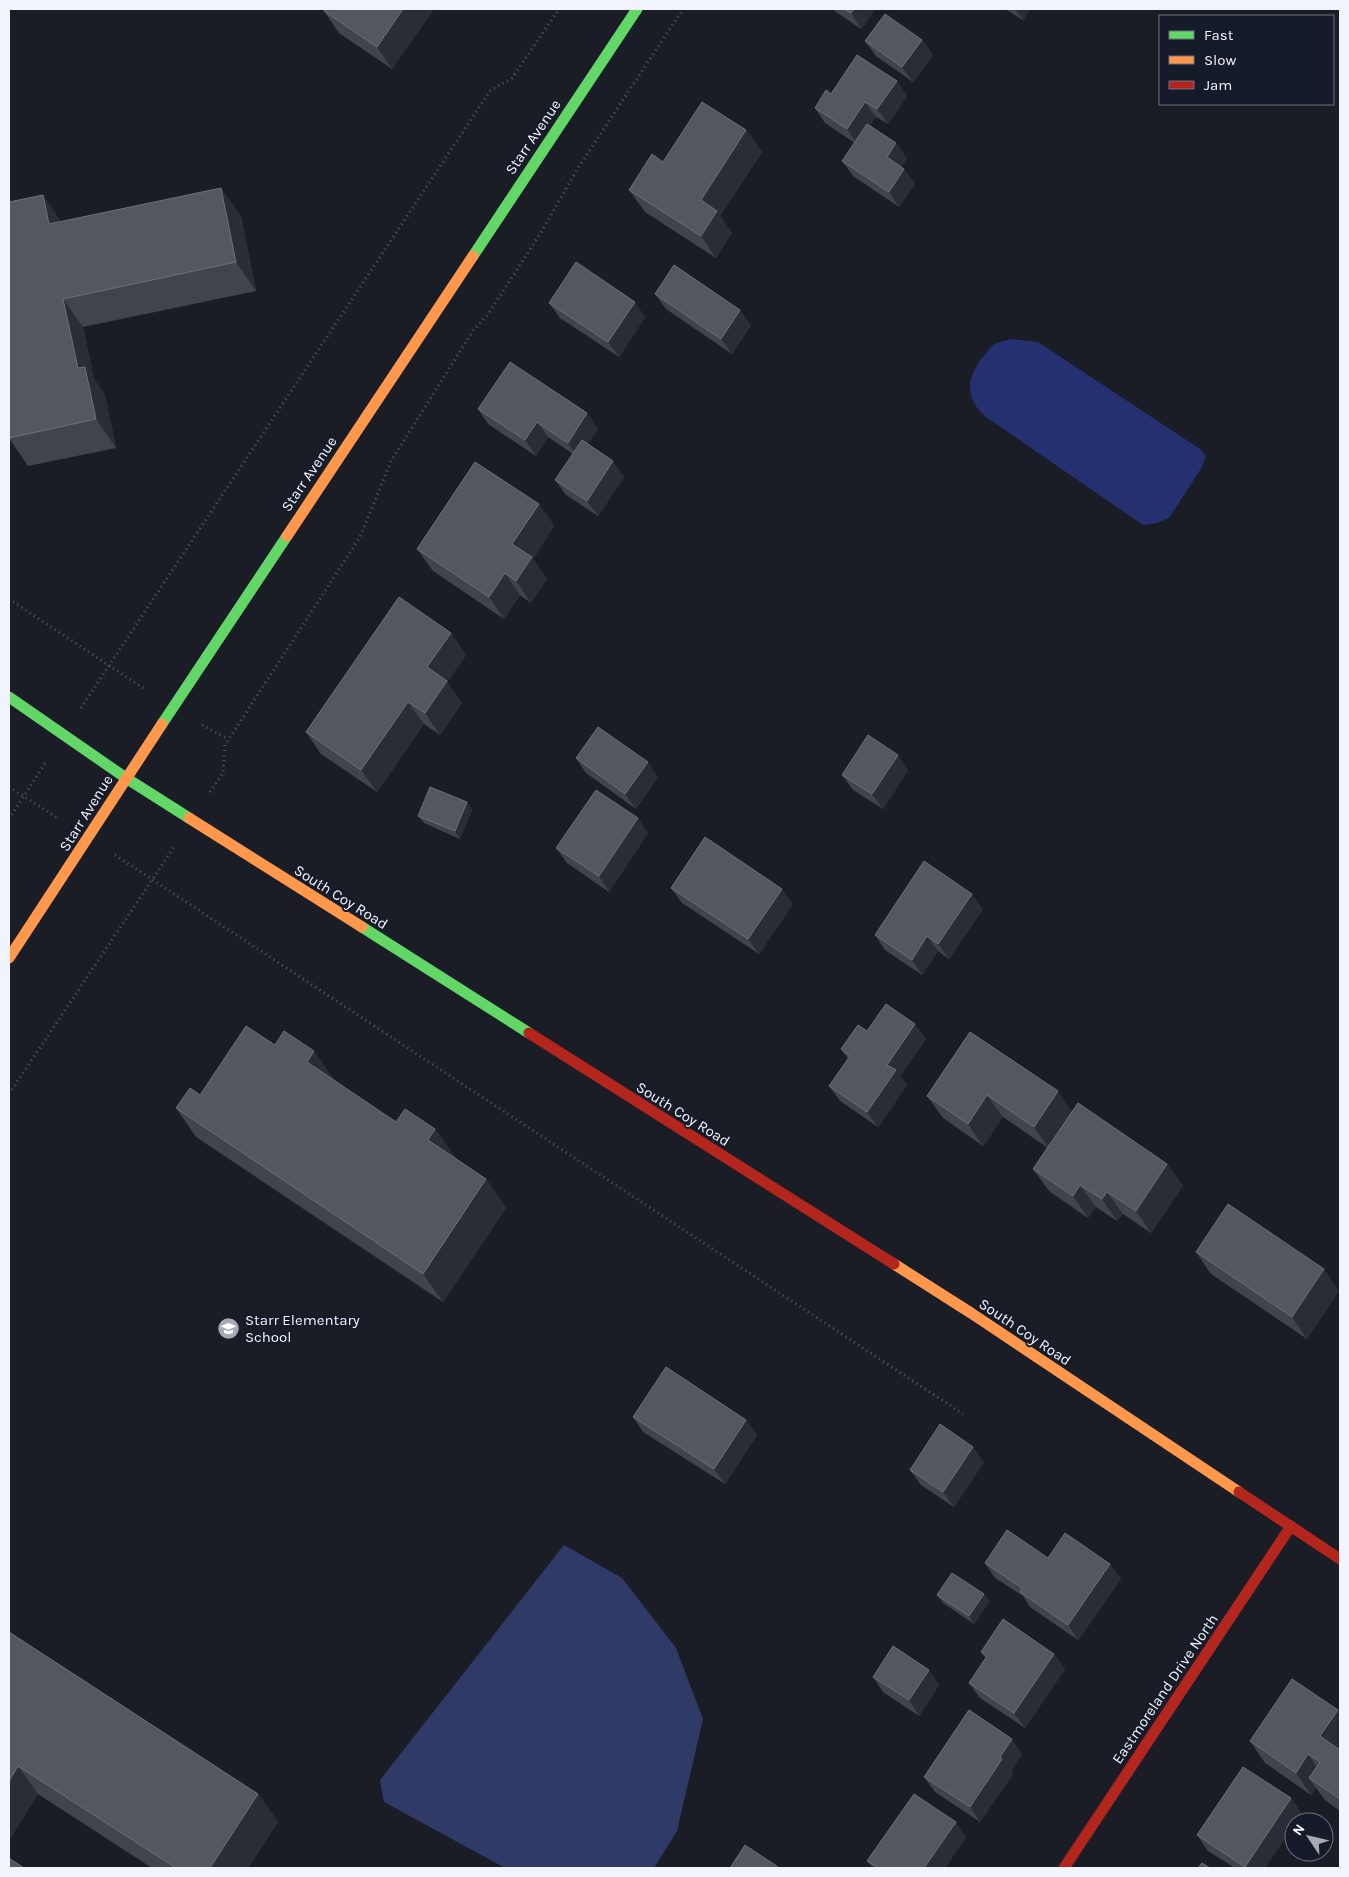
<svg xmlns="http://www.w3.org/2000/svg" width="1349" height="1877" font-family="Karla,sans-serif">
<rect width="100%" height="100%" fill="#1a1d26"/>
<path fill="#303a67" d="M564 1545 622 1578 676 1648 703 1719 677 1831 654 1868H505L384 1802 380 1780Z"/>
<path fill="#253071" d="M1011 339 1038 342 1200 449 1206 456 1202 467 1169 518 1157 523 1143 525 986 417C965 399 966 379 982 358 985 355 988 349 992 346 997 342 1005 341 1011 339Z"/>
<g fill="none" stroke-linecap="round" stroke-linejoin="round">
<g stroke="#545762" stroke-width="3" stroke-dasharray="1 4" stroke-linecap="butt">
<path d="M9 599 146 690"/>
<path d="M81 708 490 91 512 78 559 9"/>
<path d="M202 725 228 739"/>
<path d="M9 787 59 819"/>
<path d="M210 792 223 773 225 745 360 537 391 461 472 332 489 313 540 234 578 168 683 9"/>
<path d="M9 819 46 762"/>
<path d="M115 855 963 1414"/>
<path d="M9 1094 174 847"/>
</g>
<g stroke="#63d668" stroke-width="11">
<path d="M473 256 637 9"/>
<path d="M9 697 126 778 189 818"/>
<path d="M162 724 287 536"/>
<path d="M362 927 529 1033"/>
</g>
<g stroke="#ff974d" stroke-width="11">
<path d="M287 536 473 256"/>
<path d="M189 818 362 927"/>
<path d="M9 958 162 724"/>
<path d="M894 1264 971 1313 1239 1492"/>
</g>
<g stroke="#b3261e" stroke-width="11">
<path d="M529 1033 894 1264"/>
<path d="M1239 1492 1340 1559"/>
<path d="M1064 1868 1291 1526"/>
</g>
</g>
<g fill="#42444c">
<path d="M325 9H434L392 69 339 33 324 11Z"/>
<path d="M832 9H875L861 29Z"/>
<path d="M1005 9H1030L1023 20Z"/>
<path d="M922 40 933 55 913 82 876 56 865 41Z"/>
<path d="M897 81 907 96 888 124 876 117 870 125 907 158 901 167 904 169 915 184 899 207 853 176 842 161 855 143 825 123 815 108 831 94Z"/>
<path d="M746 130 762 152 720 216 732 233 716 258 645 212 629 190 663 162Z"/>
<path d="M43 195 61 222 241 216 256 291 83 327 94 379 105 395 116 448 28 466 9 438V202Z"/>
<path d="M655 294 751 325 732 354 666 309Z"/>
<path d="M549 303 645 317 619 357 560 318Z"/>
<path d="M478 409 587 413 598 429 587 444 624 477 598 516 566 495 555 480 573 454 548 437 536 456 488 424Z"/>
<path d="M539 504 554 526 533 559 547 579 531 603 520 595 504 619 433 571 417 549Z"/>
<path d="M451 633 466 655 447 682 462 703 440 735 424 724 377 792 321 754 306 732Z"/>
<path d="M576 758 658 777 636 809 586 773Z"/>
<path d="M908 770 883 809 853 790 842 775Z"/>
<path d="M467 802 472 810 460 839 424 823 418 816Z"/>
<path d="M648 833 609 892 567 863 556 848Z"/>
<path d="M671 888 793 904 759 954 682 903Z"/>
<path d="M983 909 949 959 938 951 922 975 885 950 875 935Z"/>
<path d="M915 1024 926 1039 900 1076 907 1085 878 1127 840 1101 829 1086 848 1059 841 1049 867 1031Z"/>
<path d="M970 1032 1072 1111 1167 1164 1183 1186 1151 1233 1123 1214 1117 1221 1096 1207 1088 1218 1049 1191 1033 1169 1048 1148 1003 1117 983 1146 943 1118 927 1096Z"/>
<path d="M275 1045 334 1079V1080L396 1122 435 1129 455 1157V1158L486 1179 506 1208 443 1302 196 1137 176 1108 200 1095Z"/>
<path d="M1196 1252 1339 1291 1307 1339 1211 1274Z"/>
<path d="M633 1417 746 1420 757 1435 725 1484 643 1432Z"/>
<path d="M984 1462 954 1507 921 1485 910 1470Z"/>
<path d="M1048 1558 1110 1564 1121 1579 1078 1640 1030 1607 1023 1596 995 1578 985 1563Z"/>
<path d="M984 1594 989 1602 974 1624 943 1603 937 1595Z"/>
<path d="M9 1632 258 1794 278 1822 248 1868H152L38 1794 9 1840Z"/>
<path d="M981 1652 1054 1654 1065 1669 1025 1728 980 1698 969 1683 986 1659Z"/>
<path d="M929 1670 939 1685 919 1716 883 1692 873 1677Z"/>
<path d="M1338 1710 1340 1714V1811L1325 1800 1316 1788 1311 1795 1265 1763 1250 1741Z"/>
<path d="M1022 1754 1011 1771 1013 1774 980 1822 935 1792 924 1777Z"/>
<path d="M1291 1798 1301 1813 1295 1822H1294V1824L1265 1868H1235L1208 1851 1197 1835Z"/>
<path d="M966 1837 945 1868H873L867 1861Z"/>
</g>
<g fill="#2a2d35">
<path d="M403 9H434L392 69 377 47Z"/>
<path d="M854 9H875L861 29 851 13Z"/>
<path d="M1015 9H1030L1023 20Z"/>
<path d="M922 40 933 55 913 82 902 67Z"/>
<path d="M897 81 907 96 888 124 877 109Z"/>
<path d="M865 102 876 117 857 144 847 129Z"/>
<path d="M746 130 762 152 720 216 732 233 716 258 701 236V200Z"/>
<path d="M896 143 907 158 897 173 887 157Z"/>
<path d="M904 169 915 184 899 207 889 192Z"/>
<path d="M221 188 241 216 256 291 236 262Z"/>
<path d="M43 195 63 224H49Z"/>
<path d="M63 299 83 327 94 379 105 395 116 448 96 419 78 368Z"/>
<path d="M635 302 645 317 619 357 608 342Z"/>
<path d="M740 310 751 325 732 354 721 339Z"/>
<path d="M587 413 598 429 578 458 568 443Z"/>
<path d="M537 422 548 437 536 456 525 440Z"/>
<path d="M613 461 624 477 598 516 587 501Z"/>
<path d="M539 504 554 526 533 559 547 579 531 603 516 581 512 544Z"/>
<path d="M505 573 520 595 504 619 489 597Z"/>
<path d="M451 633 466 655 447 682 462 703 440 735 425 713 427 667Z"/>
<path d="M408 702 424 724 377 792 361 770Z"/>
<path d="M898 755 908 770 883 809 872 794Z"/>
<path d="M648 762 658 777 636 809 625 794Z"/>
<path d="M467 802 472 810 460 839 455 831Z"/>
<path d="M638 818 648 833 609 892 599 876Z"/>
<path d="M782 889 793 904 759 954 748 939Z"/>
<path d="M972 894 983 909 949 959 938 944Z"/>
<path d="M927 936 938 951 922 975 912 960Z"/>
<path d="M915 1024 926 1039 900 1076 907 1085 878 1127 867 1112 887 1065Z"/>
<path d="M314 1051 334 1079 326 1090 307 1062Z"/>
<path d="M1058 1091 1073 1113 1049 1149 1034 1127Z"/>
<path d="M987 1095 1003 1117 983 1146 968 1124Z"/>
<path d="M435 1129 455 1157 448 1169 428 1140Z"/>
<path d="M1167 1164 1183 1186 1151 1233 1136 1211Z"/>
<path d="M486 1179 506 1208 443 1302 423 1274Z"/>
<path d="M1080 1185 1096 1207 1088 1218 1073 1196Z"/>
<path d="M1107 1192 1123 1214 1117 1221 1102 1199Z"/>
<path d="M1324 1269 1339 1291 1307 1339 1292 1317Z"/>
<path d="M746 1420 757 1435 725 1484 714 1469Z"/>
<path d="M973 1447 984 1462 954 1507 943 1492Z"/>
<path d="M1110 1564 1121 1579 1078 1640 1068 1625Z"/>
<path d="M984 1594 989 1602 974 1624 969 1616Z"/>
<path d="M1054 1654 1065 1669 1025 1728 1014 1713Z"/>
<path d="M929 1670 939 1685 919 1716 909 1700Z"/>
<path d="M1338 1710 1340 1714V1751L1320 1736Z"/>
<path d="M1012 1739 1022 1754 1011 1771 1013 1774 980 1822 970 1807 1000 1757Z"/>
<path d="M1308 1754 1323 1776 1309 1778 1316 1788 1311 1795 1296 1773Z"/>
<path d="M18 1766 38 1794 9 1840V1781Z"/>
<path d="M258 1794 278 1822 248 1868H210Z"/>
<path d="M1291 1798 1301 1813 1295 1822H1294V1824L1265 1868H1246L1245 1867Z"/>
<path d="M956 1822 966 1837 945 1868H924Z"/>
</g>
<g fill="#55575f" stroke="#6d7078">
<path d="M325 9H403L377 47 324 11Z"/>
<path d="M844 9H854L851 13Z"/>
<path d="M885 14 922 40 902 67 865 41Z"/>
<path d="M857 55 897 81 877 109 865 102 847 129 815 108 826 90 831 94Z"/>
<path d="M702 102 746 130 701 200 717 211 701 236 629 190 652 154 663 162Z"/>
<path d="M867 124 896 143 887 157 904 169 889 192 842 161Z"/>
<path d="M221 188 236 262 63 299 78 368 85 367 96 419 9 438V202L43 195 49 224Z"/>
<path d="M576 262 635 302 608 342 549 303Z"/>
<path d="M674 265 740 310 721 339 655 294Z"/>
<path d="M510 362 587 413 568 443 537 422 525 440 478 409Z"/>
<path d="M582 440 613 461 587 501 555 480Z"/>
<path d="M475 462 539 504 512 544 532 557 516 581 505 573 489 597 417 549Z"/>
<path d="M399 597 451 633 427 667 447 681 425 713 408 702 361 770 306 732Z"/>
<path d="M598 727 648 762 625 794 576 758Z"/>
<path d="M868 735 898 755 872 794 842 775Z"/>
<path d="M430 787 467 802 455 831 418 816Z"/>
<path d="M596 790 638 818 599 876 556 848Z"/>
<path d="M705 837 782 889 748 939 671 888Z"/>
<path d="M924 861 972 894 938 944 927 936 912 960 875 935Z"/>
<path d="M886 1004 915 1024 887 1065 896 1070 867 1112 829 1086 850 1056 841 1049 858 1025 867 1031Z"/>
<path d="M246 1026 275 1045 284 1031 314 1051 307 1062 396 1122 405 1109 435 1129 428 1140 486 1179 423 1274 176 1108 190 1088 200 1095Z"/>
<path d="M970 1032 1058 1091 1034 1127 987 1095 968 1124 927 1096Z"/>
<path d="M1078 1103 1167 1164 1136 1211 1107 1192 1102 1199 1080 1185 1073 1196 1033 1169Z"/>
<path d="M1228 1204 1324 1269 1292 1317 1196 1252Z"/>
<path d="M666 1367 746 1420 714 1469 633 1417Z"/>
<path d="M940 1424 973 1447 943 1492 910 1470Z"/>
<path d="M1007 1530 1048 1558 1065 1533 1110 1564 1068 1625 1020 1592 1022 1588 985 1563Z"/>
<path d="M952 1573 984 1594 969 1616 937 1595Z"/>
<path d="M1003 1619 1054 1654 1014 1713 969 1683 987 1656 981 1652Z"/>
<path d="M9 1632 258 1794 210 1868H176L18 1766 9 1781Z"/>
<path d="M893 1646 929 1670 909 1700 873 1677Z"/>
<path d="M1292 1679 1338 1710 1320 1736 1340 1750V1799L1309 1778 1320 1762 1308 1754 1296 1773 1250 1741Z"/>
<path d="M969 1710 1012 1739 1000 1757 1002 1759 970 1807 924 1777Z"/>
<path d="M1243 1767 1291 1798 1245 1867 1197 1835Z"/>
<path d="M914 1794 956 1822 924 1868H879L867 1861Z"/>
<path d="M745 1845 778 1867 777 1868H730Z"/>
<path d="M9 1858 24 1868H9Z"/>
<path d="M1202 1863 1210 1868H1198Z"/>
</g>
<defs>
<symbol id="school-disc" viewBox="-11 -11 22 22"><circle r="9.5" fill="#a6a9b2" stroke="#161b2a"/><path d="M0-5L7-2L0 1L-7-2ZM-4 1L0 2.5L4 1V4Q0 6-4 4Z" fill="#fff"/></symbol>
</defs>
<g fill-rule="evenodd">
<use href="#school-disc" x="216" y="1316" width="25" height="25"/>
</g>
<g text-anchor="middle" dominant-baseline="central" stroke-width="4" stroke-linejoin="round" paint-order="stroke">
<g font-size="15" fill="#f1f4fd" stroke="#161b2a">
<text transform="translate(533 137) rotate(-56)">Starr Avenue</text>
<text transform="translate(309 474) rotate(-56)">Starr Avenue</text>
<text transform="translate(86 813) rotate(-58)">Starr Avenue</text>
<text transform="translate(341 897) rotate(32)">South Coy Road</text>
<text transform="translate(683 1114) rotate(32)">South Coy Road</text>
<text transform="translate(1025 1332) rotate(34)">South Coy Road</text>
<text transform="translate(1165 1689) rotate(-56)">Eastmoreland Drive North</text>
</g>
<g font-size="15" fill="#f1f4fd" stroke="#161b2a" text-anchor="start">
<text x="245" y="1320">Starr Elementary<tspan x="245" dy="17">School</tspan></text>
</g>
</g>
<rect width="1349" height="1877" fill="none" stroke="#f1f4fd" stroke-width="20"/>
<rect x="1159" y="15" width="175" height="90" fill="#161b2a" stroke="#6e727e"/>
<rect x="1169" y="31" width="25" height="8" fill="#63d668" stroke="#6e727e"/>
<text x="1204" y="40" font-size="15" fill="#f1f4fd">Fast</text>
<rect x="1169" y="56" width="25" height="8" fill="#ff974d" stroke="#6e727e"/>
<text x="1204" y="65" font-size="15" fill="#f1f4fd">Slow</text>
<rect x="1169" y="81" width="25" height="8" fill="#b3261e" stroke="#6e727e"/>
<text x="1204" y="90" font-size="15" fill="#f1f4fd">Jam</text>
<g transform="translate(1309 1837) rotate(305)"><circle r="24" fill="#161b2a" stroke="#6e727e"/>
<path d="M0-4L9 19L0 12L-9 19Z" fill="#a6a9b2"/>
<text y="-8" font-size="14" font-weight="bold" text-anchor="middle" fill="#f1f4fd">N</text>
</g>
</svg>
